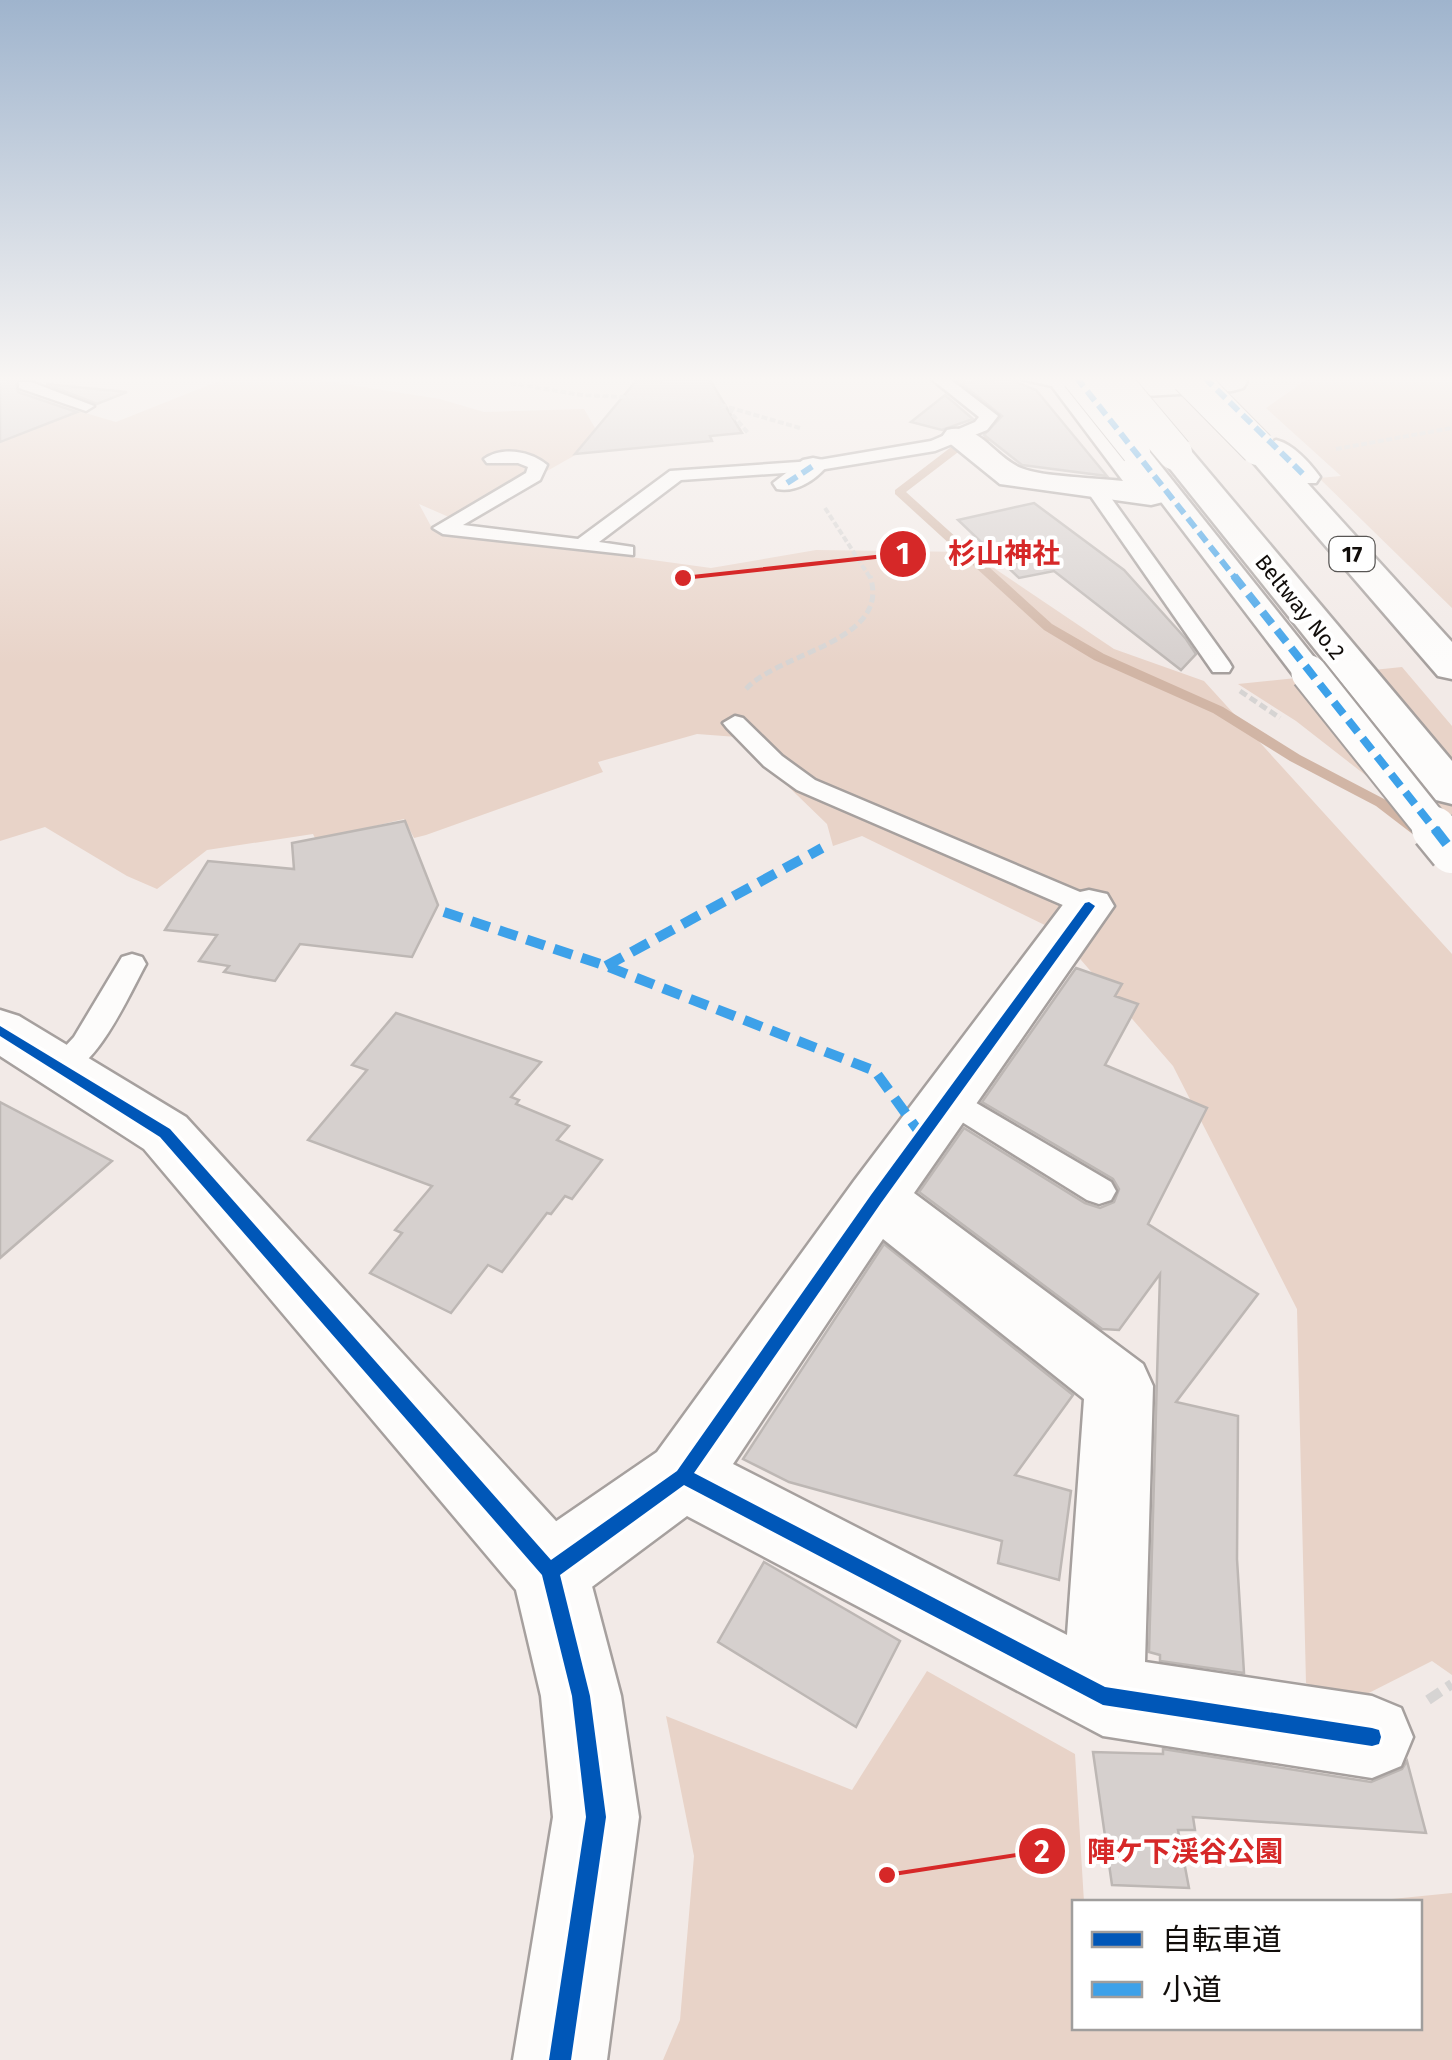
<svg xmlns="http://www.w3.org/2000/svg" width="1452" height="2060" font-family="'Fira Sans','Noto Sans JP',sans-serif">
<rect width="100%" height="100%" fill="#f2eae7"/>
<g fill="#e8d3c8">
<path d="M229 377H300L440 399 484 412 584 409 602 440 458 521 419 504 433 530 711 568 816 550 970 552 1114 649 1204 681 1452 954V1675L1432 1661 1351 1702 1306 1683 1297 1309 1173 1066 1055 930 862 836 833 846 827 824 737 737 697 734 598 762 603 772 426 835 414 838 404 819 316 840 313 834 207 850 157 889 127 876 45 827 0 841V399L17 393 116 422Z"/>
<path d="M1310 377H1452V608L1319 478 1341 476 1266 408Z"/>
<path d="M1402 667 1452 726V817L1373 781 1296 721 1238 684Z"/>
<path d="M927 1671 1075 1754 1084 1902H1074V2028H1420V1902H1362L1452 1893V2060H663L680 2020 694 1856 666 1716 852 1790Z"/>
</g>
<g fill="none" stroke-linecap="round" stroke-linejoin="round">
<path fill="#d1b5a5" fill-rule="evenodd" d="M950 377H961L1029 433 966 446 906 492 1052 624 1104 654 1223 707 1300 755 1386 800 1429 833 1432 836 1429 839H1419L1376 806 1290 761 1213 713 1094 660 1044 630 895 494V490L959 441 1016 431Z"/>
</g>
<g fill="#d6d0ce" stroke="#bdb7b4" stroke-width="2.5">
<path d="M660 377H708L742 433 710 436 712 441 575 454 636 381 661 382Z"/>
<path d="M0 379 16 381 18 392 77 412 0 442Z"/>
<path d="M1009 379 1036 390 1107 476 1022 465 984 435 1002 416 961 383Z"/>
<path d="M46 384 127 392 97 404Z"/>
<path d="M945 395 973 419 942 430 911 422Z"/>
<path d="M1034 503 1124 570 1186 639 1196 654 1181 670 1054 571 1019 578 958 520Z"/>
<path d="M405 821 438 905 412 957 300 944 275 981 224 972 229 966 199 961 217 935 165 930 208 861 294 869 292 843Z"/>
<path d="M1076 968 1122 984 1115 996 1138 1004 1105 1065 1207 1108 1148 1224 1258 1294 1176 1402 1238 1416 1237 1559 1244 1673 1160 1661V1655L1149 1652 1160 1274 1119 1330 1102 1329 919 1192 964 1128 1085 1203 1100 1208 1114 1202 1119 1189 1113 1179 982 1102Z"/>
<path d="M396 1013 541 1062 511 1097 519 1100 516 1104 569 1126 557 1140 602 1160 572 1199 565 1196 551 1214 547 1213 502 1272 488 1265 451 1313 370 1273 402 1233 395 1230 432 1186 308 1140 367 1070 352 1065Z"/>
<path d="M0 1102 112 1161 0 1258Z"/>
<path d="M884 1244 1073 1395 1015 1475 1071 1491 1059 1580 998 1563 1002 1541 789 1482 743 1459Z"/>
<path d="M764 1562 900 1641 856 1727 718 1642Z"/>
<path d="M1163 1749 1371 1782 1402 1769 1407 1761 1426 1833 1193 1817 1195 1830H1178L1189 1888 1112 1885 1093 1752 1163 1754Z"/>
</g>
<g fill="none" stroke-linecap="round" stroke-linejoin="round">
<defs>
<g id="service">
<path d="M929 377H947L998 416 987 430 935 451 813 471 681 480 599 542 633 547V555L443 534 433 528 526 473 528 467 518 463H487L484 459C502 446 531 451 547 465L540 480 463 525 578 539 670 471 813 461 931 441 975 422 979 417Z"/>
<path d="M1012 377H1051L1073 384 1065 389Z"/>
<path d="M19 382H31L94 406 86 411 19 388Z"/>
<path d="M1094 482 1101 484 1229 662 1232 667 1229 672H1213L1085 488Z"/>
<path d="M735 716 743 718 782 756 815 780 1099 900 1103 906 1099 912H1079L797 790 764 766 727 728 723 723Z"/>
<path d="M132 954 142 957 146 964C129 994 90 1087 50 1075L46 1067 74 1037 122 957Z"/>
<path d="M949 1087 1111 1182 1116 1191 1111 1200 1099 1204 1087 1200 938 1107 933 1099 938 1091Z"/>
</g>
<g id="pedestrian">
<path d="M1276 440C1293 444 1310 463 1320 477L1316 483H1296L1267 454 1263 448Z"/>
<path d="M1136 444 1145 446 1321 666 1326 673 1321 680H1297L1123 452Z"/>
<path d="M813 458 823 460 827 466C815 480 796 493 777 489L773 483 803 460Z"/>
</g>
<g id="minor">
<path d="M1045 377H1075L1079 381 1243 377 1247 382 1243 388 1232 391 1093 399 1168 495 1163 502 1151 505 1000 484 942 437 947 430C979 422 994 457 1021 468 1042 477 1098 478 1123 481Z"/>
<path d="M1089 890 1107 894 1114 906 914 1193 1143 1364 1153 1386 1145 1662 1372 1696 1401 1708 1413 1737 1401 1766 1372 1778 1103 1736 687 1516 577 1598 550 1609 523 1598 512 1571 523 1544 657 1452 854 1181 1071 894ZM883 1239 1084 1399 1067 1635 733 1464Z"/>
</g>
<path id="tertiary" d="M0 1010 19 1016 186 1117 577 1544 588 1571 621 1696 639 1817 607 2060H513L553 1817 541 1696 516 1590 144 1149 0 1056Z"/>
<g id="primary">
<path d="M1258 438 1269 441 1452 642V679L1438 676 1247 455 1242 448 1247 441Z"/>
<path d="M1175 443 1187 446 1452 761V804L1436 800 1163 460 1159 453 1163 446Z"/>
</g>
</defs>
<use href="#service" stroke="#a6a09e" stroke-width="5"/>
<use href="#pedestrian" stroke="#a6a09e" stroke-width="5"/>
<use href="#minor" stroke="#a6a09e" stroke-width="5"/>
<use href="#tertiary" stroke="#a6a09e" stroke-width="5"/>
<use href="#primary" stroke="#a6a09e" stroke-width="5"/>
<g stroke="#d6d4d3" stroke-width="4" stroke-dasharray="6 2.5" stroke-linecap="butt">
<path d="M510 383 581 395 707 401 800 428"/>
<path d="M732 407 731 413 748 433"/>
<path d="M1336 449 1452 428"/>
<path d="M825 508 871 579"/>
</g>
<g stroke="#d6d4d3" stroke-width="5" stroke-dasharray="8 4" stroke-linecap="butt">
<path d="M746 689C781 651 892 642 870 576"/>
<path d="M1240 691 1280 718"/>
</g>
<path stroke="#d6d4d3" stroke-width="10" stroke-dasharray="15 8" stroke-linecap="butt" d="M1428 1700 1452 1684"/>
<use href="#service" fill="#fdfcfb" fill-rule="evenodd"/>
<use href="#pedestrian" fill="#fdfcfb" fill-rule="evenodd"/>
<use href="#minor" fill="#fdfcfb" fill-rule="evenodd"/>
<use href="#tertiary" fill="#fdfcfb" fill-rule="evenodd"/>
<use href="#primary" fill="#fdfcfb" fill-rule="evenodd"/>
<defs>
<path id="pedestrian-bridge-far2" d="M1076 377 1136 452"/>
<path id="pedestrian-bridge-far1" d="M1309 673 1436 832"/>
<path id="pedestrian-bridge" d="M1434 829 1452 851"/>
<g id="primary-bridge">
<path d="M1111 377 1175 453"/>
<path d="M1188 377 1258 448"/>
</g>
</defs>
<use href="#pedestrian-bridge-far2" stroke="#a6a09e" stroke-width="30" stroke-linecap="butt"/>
<use href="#pedestrian-bridge-far1" stroke="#a6a09e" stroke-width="39" stroke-linecap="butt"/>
<use href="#pedestrian-bridge" stroke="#a6a09e" stroke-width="49" stroke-linecap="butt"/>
<use href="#primary-bridge" stroke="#a6a09e" stroke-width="36" stroke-linecap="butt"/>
<use href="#pedestrian-bridge-far2" stroke="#fdfcfb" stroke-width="28"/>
<use href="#pedestrian-bridge-far1" stroke="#fdfcfb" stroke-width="35"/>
<use href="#pedestrian-bridge" stroke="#fdfcfb" stroke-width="44"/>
<use href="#primary-bridge" stroke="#fdfcfb" stroke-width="34"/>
<g stroke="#3da1e9" stroke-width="6" stroke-dasharray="12 6" stroke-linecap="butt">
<path d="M1076 377 1236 579"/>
<path d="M1204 377 1306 477"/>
<path d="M787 483 813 466"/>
</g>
<path stroke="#3da1e9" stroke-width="8" stroke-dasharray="15 8" stroke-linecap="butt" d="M1234 576 1437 832"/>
<g stroke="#3da1e9" stroke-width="10" stroke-dasharray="19 10" stroke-linecap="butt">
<path d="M1435 829 1452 851"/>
<path d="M444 912 606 966 875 1071 922 1136"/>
<path d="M606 966 822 848"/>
</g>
<defs>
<path id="cycleway" d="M1089 902 1095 906 1093 909 881 1203 694 1473 1105 1687 1372 1728 1379 1730 1381 1737 1379 1744 1372 1746 1103 1705 684 1485 560 1575 590 1696 606 1817 571 2060H549L586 1817 572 1696 542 1575 160 1137 0 1036V1026L170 1129 551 1560 677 1471 871 1195 1085 903Z"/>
</defs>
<use href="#cycleway" stroke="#fff" stroke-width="7"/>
<use href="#cycleway" fill="#0057b8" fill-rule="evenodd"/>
</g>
<linearGradient id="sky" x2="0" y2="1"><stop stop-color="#9fb4cd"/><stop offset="0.57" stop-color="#f9f6f4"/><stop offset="1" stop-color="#f9f6f4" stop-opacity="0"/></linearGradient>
<rect width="1452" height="665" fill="url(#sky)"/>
<g text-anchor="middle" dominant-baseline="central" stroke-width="8" stroke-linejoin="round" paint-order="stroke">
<rect fill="#fff" stroke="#585654" stroke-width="2.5" x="1329.5" y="537" width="45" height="34" rx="8"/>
<g font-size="22" font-weight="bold" fill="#110d0a">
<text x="1352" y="554">17</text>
</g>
<g font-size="22" fill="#110d0a" stroke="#fff">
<text transform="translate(1300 607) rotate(51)">Beltway No.2</text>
</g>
</g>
<path fill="none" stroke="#d62828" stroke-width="4" d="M683 578L903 554M887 1875L1042 1851"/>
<g fill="#d62828" stroke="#fff" stroke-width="4">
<circle cx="683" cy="578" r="10"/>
<circle cx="887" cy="1875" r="10"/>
<circle cx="903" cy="554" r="25"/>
<circle cx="1042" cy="1851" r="25"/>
</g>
<g font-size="30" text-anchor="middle" font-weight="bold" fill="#fff">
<text x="903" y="564">1</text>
<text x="1042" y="1862">2</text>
</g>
<g font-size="28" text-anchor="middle" font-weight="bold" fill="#d62828" stroke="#fff" stroke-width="8" stroke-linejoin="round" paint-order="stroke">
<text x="1004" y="563">杉山神社</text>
<text x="1185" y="1861">陣ケ下渓谷公園</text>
</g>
<rect x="1072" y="1900" width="350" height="130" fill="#ffffff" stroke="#a09e9d" stroke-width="2.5"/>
<rect x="1092" y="1932" width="50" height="15" fill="#0057b8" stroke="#a09e9d" stroke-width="2.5"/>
<text x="1162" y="1950" font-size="30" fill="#110d0a">自転車道</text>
<rect x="1092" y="1982" width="50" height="15" fill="#3da1e9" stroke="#a09e9d" stroke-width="2.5"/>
<text x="1162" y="2000" font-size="30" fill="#110d0a">小道</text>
</svg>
